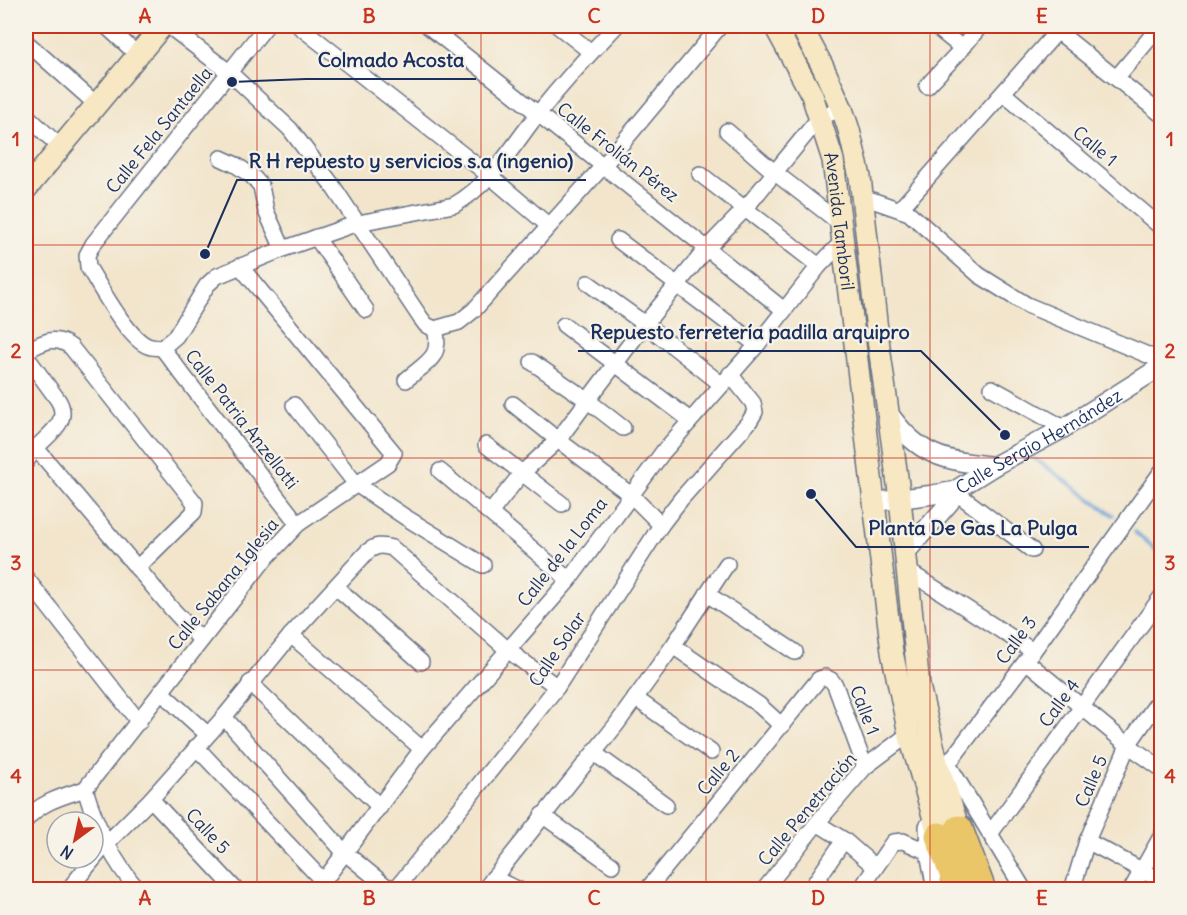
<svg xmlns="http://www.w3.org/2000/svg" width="1187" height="915" font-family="Delius,sans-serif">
<rect width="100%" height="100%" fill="#f7f3e8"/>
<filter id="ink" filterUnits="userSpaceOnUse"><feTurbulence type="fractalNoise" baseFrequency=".0167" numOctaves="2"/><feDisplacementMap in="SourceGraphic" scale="12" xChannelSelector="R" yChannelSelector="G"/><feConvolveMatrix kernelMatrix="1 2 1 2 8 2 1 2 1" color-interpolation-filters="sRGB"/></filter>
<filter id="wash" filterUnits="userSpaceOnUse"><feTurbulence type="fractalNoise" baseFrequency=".008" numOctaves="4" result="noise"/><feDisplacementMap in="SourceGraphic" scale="24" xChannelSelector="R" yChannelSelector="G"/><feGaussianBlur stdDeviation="1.35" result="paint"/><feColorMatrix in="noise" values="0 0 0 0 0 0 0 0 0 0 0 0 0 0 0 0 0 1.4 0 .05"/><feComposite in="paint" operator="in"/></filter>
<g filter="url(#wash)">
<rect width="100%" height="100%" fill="#f2e5cc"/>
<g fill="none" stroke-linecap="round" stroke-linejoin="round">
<g stroke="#65a2d6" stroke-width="4">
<path d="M1034 458 1113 515"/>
<path d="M1135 532 1162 555"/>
</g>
</g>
</g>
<g filter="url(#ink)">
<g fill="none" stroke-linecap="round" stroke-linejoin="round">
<defs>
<g id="minor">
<path d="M106 26 138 55"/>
<path d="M169 26 230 73 290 129 330 182 420 317 426 325 435 329"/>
<path d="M266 26 93 244 87 255 88 267C100 286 128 339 148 346 152 348 158 347 162 348L298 524"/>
<path d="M299 26 490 176 549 226"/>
<path d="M428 26 784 310"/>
<path d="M558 26 591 52"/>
<path d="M935 26 962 48"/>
<path d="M1051 26 1162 115"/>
<path d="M26 42 96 104"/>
<path d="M1117 77 1160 26"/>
<path d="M927 86 959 52 980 26"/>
<path d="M1003 93 1162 228"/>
<path d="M26 115 60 147"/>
<path d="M727 131 774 172 841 224"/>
<path d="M221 158 236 165 252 176 261 186 266 211 283 249"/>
<path d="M700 174 819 266"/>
<path d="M863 197 909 213 979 275 1027 305 1162 361"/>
<path d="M900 209 1062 26"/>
<path d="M316 237 366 310"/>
<path d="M618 240 757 345"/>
<path d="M588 283 645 324 721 384"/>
<path d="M564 325 690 420"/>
<path d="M435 329 459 322 474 310 604 165 720 26"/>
<path d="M162 348 176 336 207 285 217 276 283 249 358 223 454 205C490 185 512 147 537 115 562 84 589 54 616 26"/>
<path d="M26 351C42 343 54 334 71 347L195 503 194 512 137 568"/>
<path d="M26 356 58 400C71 421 50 433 37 447 33 452 29 457 26 462"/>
<path d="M532 362 587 400 623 428"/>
<path d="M406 380C425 363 443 358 435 329"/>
<path d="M992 388 1064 428"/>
<path d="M513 404 558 440 631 495 661 525"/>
<path d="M294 405 356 484 405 517 483 565"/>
<path d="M486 445 562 504"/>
<path d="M36 448 171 608 201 640"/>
<path d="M440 471 569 580"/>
<path d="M954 491 1032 550"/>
<path d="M491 512 521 474 558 440 645 324 708 247 744 210 820 117 842 109"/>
<path d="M908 571 1033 651"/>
<path d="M26 578 139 722"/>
<path d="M336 587 421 662"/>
<path d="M707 594 795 652"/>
<path d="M291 635 422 749"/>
<path d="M673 646 759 705 782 726"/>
<path d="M1026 661 1128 745 1162 769"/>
<path d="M250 683 380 807"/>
<path d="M161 692 207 734"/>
<path d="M635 698 711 752"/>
<path d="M224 717 344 852 387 887H395L399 885 557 687 661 525 681 499 749 422 755 412 753 403 730 374"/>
<path d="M196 747 323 881"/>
<path d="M594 753 666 805"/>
<path d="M85 789C96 826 113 861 138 890"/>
<path d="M151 799 236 890"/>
<path d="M542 815 612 865"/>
<path d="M26 820C40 802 64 796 85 789L265 559 298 524 388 463 394 453 240 266"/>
<path d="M817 823 844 840 875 867"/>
<path d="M927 826 928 852 935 890"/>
<path d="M990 834 1162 596"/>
<path d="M1087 841 1162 881"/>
<path d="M493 878 519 890"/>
<path d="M68 890 106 844 151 799 224 717 291 635 367 552C376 545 381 545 392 548L509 651 557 687"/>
<path d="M317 890 422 749 569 580 663 452 757 345 819 266 843 241"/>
<path d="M484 890 616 725 673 646 727 564"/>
<path d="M647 890 819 679 825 677 831 680 835 685 865 767"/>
<path d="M764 890 817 823 865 767 909 734"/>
<path d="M810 890 844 840"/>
<path d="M860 890 893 842 903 841 928 852"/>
<path d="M1024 890 948 764 1026 661 1162 471"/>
<path d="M1072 890 1087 841 1128 745 1162 696"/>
<path d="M1131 890 1162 835"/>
</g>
<g id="tertiary">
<path d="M888 412C918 456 944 461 994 466"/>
<path id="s1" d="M875 502 930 495 954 491 994 466 1064 428 1162 366"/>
<path d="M906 552 950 502 954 491"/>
</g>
<g id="secondary">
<path id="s2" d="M775 26 812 95 833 160 892 652 909 734 939 836"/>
<path d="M801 26 823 67 842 109 849 130 860 177 878 339 900 499 919 686 938 766 959 829"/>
<path d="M26 189 162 26"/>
</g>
<g id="motorway">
<path d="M959 829 982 890"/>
<path d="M939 836 959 890"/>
</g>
</defs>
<use href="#minor" stroke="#666f84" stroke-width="18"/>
<use href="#tertiary" stroke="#666f84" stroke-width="21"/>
<use href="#secondary" stroke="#666f84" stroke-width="24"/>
<use href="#motorway" stroke="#666f84" stroke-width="30"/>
<use href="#minor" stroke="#fff" stroke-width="15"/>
<use href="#tertiary" stroke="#fff" stroke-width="18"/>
<use href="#secondary" stroke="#f7e8c3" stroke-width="21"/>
<use href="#motorway" stroke="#ebc669" stroke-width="27"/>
</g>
</g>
<path fill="none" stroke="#c8321e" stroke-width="1.5" stroke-opacity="0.55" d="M257 26V890M481 26V890M706 26V890M930 26V890M26 245H1162M26 458H1162M26 670H1162"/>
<g text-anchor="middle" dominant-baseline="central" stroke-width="4.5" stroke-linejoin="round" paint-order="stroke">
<g font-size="18" fill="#1b2f5e" stroke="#f7f3e8">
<text transform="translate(159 130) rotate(-51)">Calle Fela Santaella</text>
<text transform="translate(1095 146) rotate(40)">Calle 1</text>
<text transform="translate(618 152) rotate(38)">Calle Frolián Pérez</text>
<text stroke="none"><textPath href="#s2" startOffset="208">Avenida Tamboril</textPath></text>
<text transform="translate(242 419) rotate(52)">Calle Patria Anzellotti</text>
<text stroke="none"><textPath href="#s1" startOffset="178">Calle Sergio Hernández</textPath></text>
<text transform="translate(562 552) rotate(-52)">Calle de la Loma</text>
<text transform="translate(223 584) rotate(-51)">Calle Sabana Iglesia</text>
<text transform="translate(1016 640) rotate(-54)">Calle 3</text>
<text transform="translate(557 649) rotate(-56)">Calle Solar</text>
<text transform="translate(1059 703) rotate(-54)">Calle 4</text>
<text transform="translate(865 710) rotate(69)">Calle 1</text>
<text transform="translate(718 772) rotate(-50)">Calle 2</text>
<text transform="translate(1091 781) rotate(-67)">Calle 5</text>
<text transform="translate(807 809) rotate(-50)">Calle Penetración</text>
<text transform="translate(208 831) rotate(47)">Calle 5</text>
</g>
</g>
<path fill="none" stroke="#1b2f5e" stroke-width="2" d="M232 82L306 79H476M205 254L237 180H586M1005 435L921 351H578M811 494L856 547H1089"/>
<g fill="#1b2f5e" stroke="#f7f3e8" stroke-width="2">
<circle cx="232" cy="82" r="6"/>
<circle cx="205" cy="254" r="6"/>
<circle cx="1005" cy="435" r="6"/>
<circle cx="811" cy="494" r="6"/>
</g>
<g font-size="20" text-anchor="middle" font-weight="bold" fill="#1b2f5e" stroke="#f7f3e8" stroke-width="4.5" stroke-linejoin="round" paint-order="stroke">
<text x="391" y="67">Colmado Acosta</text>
<text x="411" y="168">R H repuesto y servicios s.a (ingenio)</text>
<text x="750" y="339">Repuesto ferretería padilla arquipro</text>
<text x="973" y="535">Planta De Gas La Pulga</text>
</g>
<rect width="1187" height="915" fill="none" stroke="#f7f3e8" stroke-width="66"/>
<g transform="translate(75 840) rotate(213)"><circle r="28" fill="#f7f3e8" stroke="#9fa5b1" stroke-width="1.5"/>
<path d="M0-4.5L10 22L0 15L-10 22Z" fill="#c8321e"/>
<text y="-9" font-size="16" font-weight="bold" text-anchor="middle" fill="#1b2f5e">N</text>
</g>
<rect x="33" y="33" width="1121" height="849" fill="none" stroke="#c8321e" stroke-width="2"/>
<g font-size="20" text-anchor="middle" font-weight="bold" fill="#c8321e">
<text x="145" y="23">A</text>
<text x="369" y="23">B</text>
<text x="594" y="23">C</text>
<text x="818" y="23">D</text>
<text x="1042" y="23">E</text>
<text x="16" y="146">1</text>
<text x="1170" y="146">1</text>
<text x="16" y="358">2</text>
<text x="1170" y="358">2</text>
<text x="16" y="570">3</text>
<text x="1170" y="570">3</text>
<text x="16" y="783">4</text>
<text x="1170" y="783">4</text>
<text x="145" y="905">A</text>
<text x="369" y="905">B</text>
<text x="594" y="905">C</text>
<text x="818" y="905">D</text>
<text x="1042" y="905">E</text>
</g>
</svg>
